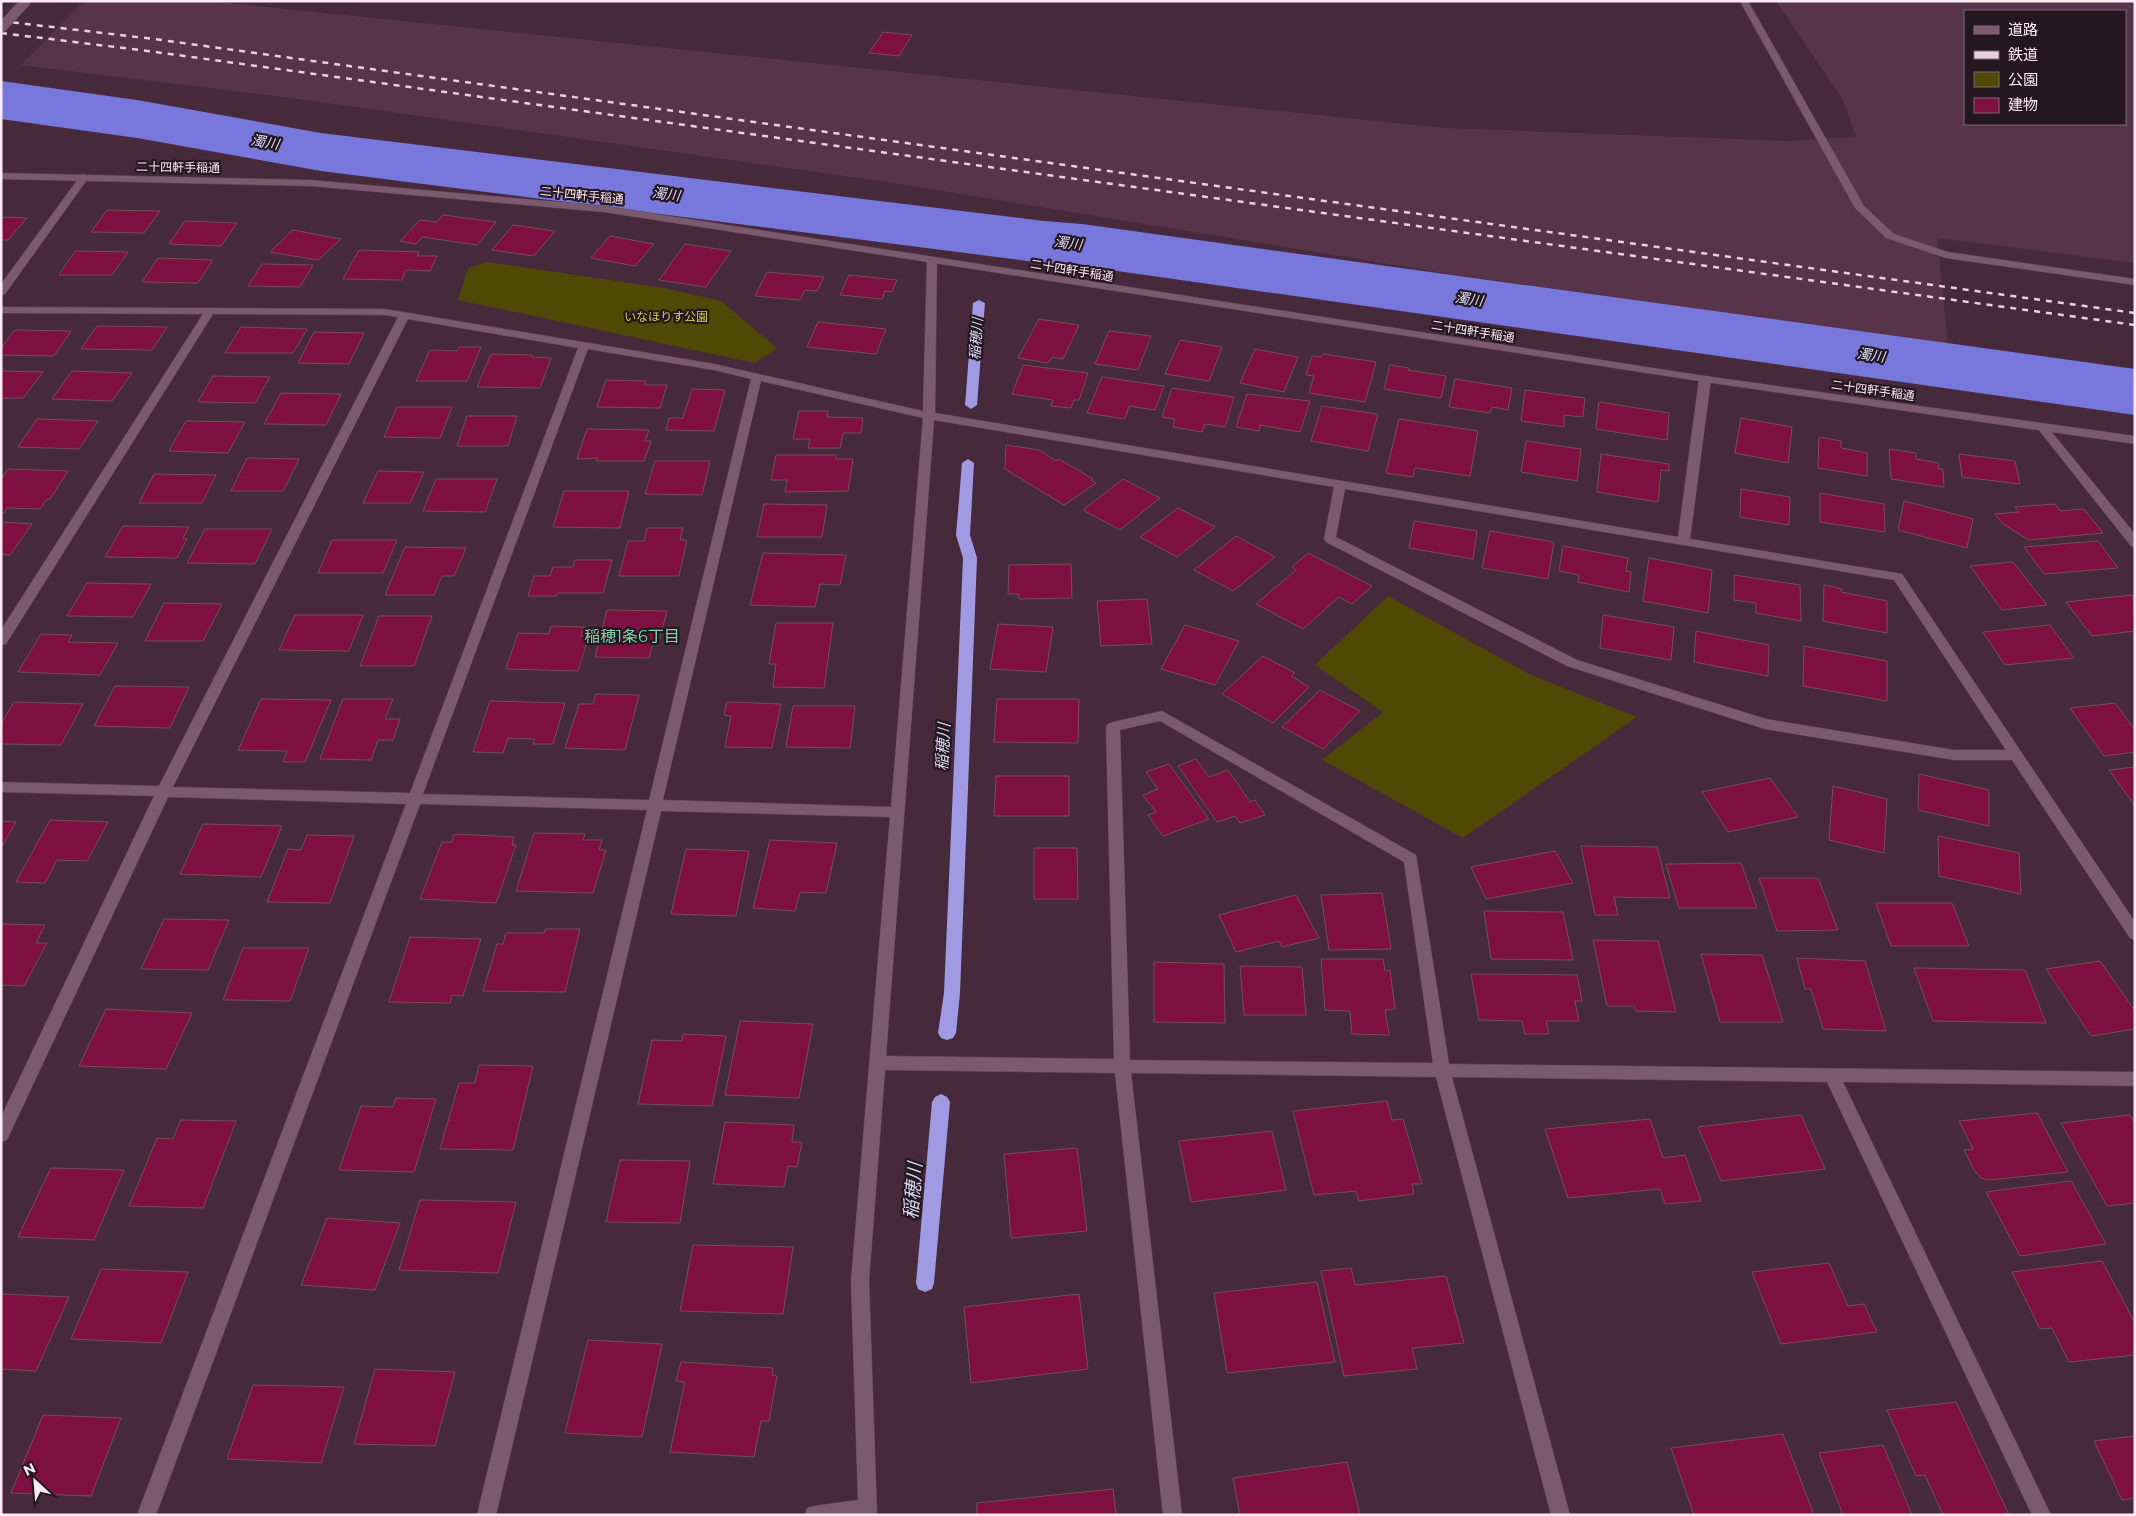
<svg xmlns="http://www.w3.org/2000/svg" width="2136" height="1516" font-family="Montserrat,'Noto Sans JP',sans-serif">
<rect width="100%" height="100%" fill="#47293c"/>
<path fill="#57344a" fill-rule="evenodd" d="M84 1H209L1444 128 1786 141 1856 137 1843 100 1776 1H2135V263L1937 238 1948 344 1450 274 894 183 306 100 21 65ZM1965 11H2125V124H1965Z"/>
<g fill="#504805">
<path d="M488 262 664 288 721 301 777 348 755 363 458 300 468 268Z"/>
<path d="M1388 596 1531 675 1637 717 1463 838 1322 760 1383 712 1315 665Z"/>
</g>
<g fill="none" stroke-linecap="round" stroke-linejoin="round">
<g fill="#a09ae3" fill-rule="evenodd">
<path d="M989 231 995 234 993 246 987 249 981 246 983 234Z"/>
<path d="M979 300 985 303 977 405 971 409 965 405 973 303Z"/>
<path d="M968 459 974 463 970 535 977 558 960 993 956 1033 953 1038 947 1040 941 1038 938 1033 944 993 963 558 956 535 962 463Z"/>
<path d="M941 1094 947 1097 950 1102 934 1283 932 1289 925 1292 918 1289 916 1283 932 1102 935 1097Z"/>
</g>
<path fill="#7877db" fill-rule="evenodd" d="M1 81 137 100 321 133 1044 221 1082 224 2135 369V415L1082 266 1044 263 321 171 137 138 1 119Z"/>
</g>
<g fill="#7e0f41" stroke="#754f5a">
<path d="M883 32 912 35 899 56 869 53Z"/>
<path d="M107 210 160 211 144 233 91 232Z"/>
<path d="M443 215 496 222 477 245 422 237 416 244 400 241 420 220 437 222Z"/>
<path d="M1 217 27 218 8 240H1Z"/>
<path d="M185 221 237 223 221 246 169 244Z"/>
<path d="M513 225 555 231 534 256 492 250Z"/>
<path d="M293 230 341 239 318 260 270 252Z"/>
<path d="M610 236 654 244 635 266 591 258Z"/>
<path d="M685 244 731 251 706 287 659 280Z"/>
<path d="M359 250 419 252 417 256H437L430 271 406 270 402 280 343 279Z"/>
<path d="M75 251 128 252 112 275H59Z"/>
<path d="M158 258 213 260 198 283 142 282Z"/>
<path d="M262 264 313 265 300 287 248 286Z"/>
<path d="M767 272 824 277 817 291 805 290 800 300 755 296Z"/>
<path d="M849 275 897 280 892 292 885 291 882 299 840 295Z"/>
<path d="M1039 319 1079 325 1063 359 1052 357 1048 363 1018 358Z"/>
<path d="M818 322 886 329 876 354 807 347Z"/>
<path d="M97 326 167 327 152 350 81 349Z"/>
<path d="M241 327 307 329 293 353H225Z"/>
<path d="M15 330 71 331 54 356 1 355V348Z"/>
<path d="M1109 331 1151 336 1138 370 1095 364Z"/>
<path d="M314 332 364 333 349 364 298 363Z"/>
<path d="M1180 340 1222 347 1209 381 1165 374Z"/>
<path d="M459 347H481L467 381H416L430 350 457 351Z"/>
<path d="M1255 349 1298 357 1284 392 1240 383Z"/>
<path d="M491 354 532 355 531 357 551 358 540 388 477 387Z"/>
<path d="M1323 354 1376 362 1365 402 1309 393 1314 376 1306 375 1312 356 1321 357Z"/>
<path d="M1023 365 1088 373 1079 400H1074L1071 408 1051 406 1053 400 1012 394Z"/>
<path d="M1390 365 1409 368 1408 370 1446 376 1441 398 1384 389Z"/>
<path d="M1 371 43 372 23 398H1Z"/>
<path d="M72 371 132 373 112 401 52 399Z"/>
<path d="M213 376 270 377 255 403 198 402Z"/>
<path d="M1102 377 1164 386 1155 410 1129 406 1125 419 1087 413Z"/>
<path d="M1455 379 1512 388 1508 410 1492 407 1490 413 1449 407Z"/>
<path d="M606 380 646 381 645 385H667L660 408 597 407Z"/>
<path d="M1172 388 1234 397 1225 427 1205 424 1202 432 1173 427 1175 419 1162 417Z"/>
<path d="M692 389 725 390 714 431 666 430 669 418H683Z"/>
<path d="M1525 390 1585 398 1583 417 1564 415V427L1521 421Z"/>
<path d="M281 393 341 394 326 425 264 424Z"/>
<path d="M1247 394 1310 401 1300 432 1260 425 1259 431 1236 427Z"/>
<path d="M1599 402 1669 413 1667 440 1596 429Z"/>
<path d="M1322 406 1378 414 1368 451 1311 441Z"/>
<path d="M397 407H452L440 438 384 437Z"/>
<path d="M799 411H828L827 417 863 418 861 433H843L840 448H808L810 439H793Z"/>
<path d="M467 416H517L508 446H457Z"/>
<path d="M1741 418 1792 427 1788 463 1735 453Z"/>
<path d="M37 419 98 421 79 449 18 447Z"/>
<path d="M1399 419 1478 431 1470 476 1415 468 1413 477 1386 473Z"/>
<path d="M186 421 245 422 228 453 169 451Z"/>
<path d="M587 429 649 430 645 441H651L644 461H596L597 458 577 459Z"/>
<path d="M1819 437 1841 441V448L1867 453V476L1818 468Z"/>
<path d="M1526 441 1581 449 1577 481 1521 472Z"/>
<path d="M1006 445 1039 450 1056 461 1059 459 1093 479 1091 480 1096 483 1064 505 1005 469Z"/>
<path d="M1889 449 1916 453V459L1939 463 1938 469H1943L1944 487 1891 479Z"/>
<path d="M1601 454 1669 464V471L1661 470 1658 502 1597 492Z"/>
<path d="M1959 454 2015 461 2020 484 1962 477Z"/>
<path d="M776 455H836V459H853L848 491 785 492 787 480H771Z"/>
<path d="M247 458 299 459 283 491H231Z"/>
<path d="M655 461H710L702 495 645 494Z"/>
<path d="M8 469 68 471 50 499H47L40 509 7 508 4 513H1V479Z"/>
<path d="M378 471 424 472 410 503H363Z"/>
<path d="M154 474 216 475 202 503H139Z"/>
<path d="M436 479H497L485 512 423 511Z"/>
<path d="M1123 479 1160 498 1120 530 1083 510Z"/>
<path d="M1741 489 1790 497 1789 525 1740 517Z"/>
<path d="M564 491H629L620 528 553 527Z"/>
<path d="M1820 493 1884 504 1885 532 1820 522Z"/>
<path d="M1904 501 1973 519 1967 548 1898 530Z"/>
<path d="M764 504 827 505 822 537H757Z"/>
<path d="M2055 504 2060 511 2084 509 2103 533 2029 540 2003 524 1995 514 2019 512 2015 507Z"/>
<path d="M1178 508 1215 527 1177 557 1140 537Z"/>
<path d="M1414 521 1477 531 1473 559 1409 548Z"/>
<path d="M1 522 32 524 10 555 1 554Z"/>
<path d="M123 526 189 527 183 538 187 539 177 558 105 557Z"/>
<path d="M647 528H683L680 540H687L679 576H619L628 541H644Z"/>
<path d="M205 529H272L255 564 187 563Z"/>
<path d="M1490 531 1554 542 1548 579 1482 568Z"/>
<path d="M1236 536 1275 557 1233 591 1194 570Z"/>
<path d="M332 540H397L383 573H318Z"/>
<path d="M2098 541 2118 568 2044 574 2024 547Z"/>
<path d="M1563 546 1628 558 1626 571 1631 572 1629 592 1578 582 1579 575 1559 571Z"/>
<path d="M405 547 466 548 454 576H442L434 595H385Z"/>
<path d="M763 553 846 555 840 585 820 584 815 607 750 605Z"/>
<path d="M1308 553 1372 586 1352 604 1339 597 1303 629 1256 604 1296 570 1292 567Z"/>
<path d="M1649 558 1712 570 1708 613 1643 601Z"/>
<path d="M575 560H612L603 593H557L556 596H528L534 576H550L553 567H573Z"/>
<path d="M2013 562 2047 605 2002 610 1970 566Z"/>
<path d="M1071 564 1072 598 1019 599V594H1008L1009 565Z"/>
<path d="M1734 575 1800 585 1801 621 1756 613V603L1734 600Z"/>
<path d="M87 583 151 584 133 617 67 616Z"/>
<path d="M1824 585 1842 589 1841 592 1887 601V633L1823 621Z"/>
<path d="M2133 595 2135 631 2092 636 2066 602Z"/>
<path d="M1147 599 1152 644 1101 646 1097 601Z"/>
<path d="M164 603 222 604 203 641H145Z"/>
<path d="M607 610 667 611 660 638H654L649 658 595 657Z"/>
<path d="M295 615H363L349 651 279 650Z"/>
<path d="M1603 615 1674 627 1671 660 1600 648Z"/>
<path d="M379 616H432L414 666H360Z"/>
<path d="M776 623H833L824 688 773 687 776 664H769Z"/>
<path d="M998 624 1053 627 1046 672 990 669Z"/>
<path d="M1185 625 1239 641 1215 685 1161 669Z"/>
<path d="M2050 625 2074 658 2005 665 1983 632Z"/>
<path d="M551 626 584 627 581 636H589L578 671 506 669 518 633 549 634Z"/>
<path d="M1696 631 1769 645 1768 676 1694 662Z"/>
<path d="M41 634 72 635 68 642 118 643 100 675 18 672Z"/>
<path d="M1804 646 1887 661V701L1803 686Z"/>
<path d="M1263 656 1295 673 1291 676 1309 687 1273 723 1222 694Z"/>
<path d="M115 686 189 687 170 728 94 726Z"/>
<path d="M1320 690 1360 711 1323 749 1282 727Z"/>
<path d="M596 694 639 695 625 750 565 748 579 704H593Z"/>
<path d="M261 699 331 700 305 762H283L287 751 238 750Z"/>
<path d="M343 699H393L385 719H400L393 740H378L371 760 320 759Z"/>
<path d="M997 699H1079L1078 743 994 742Z"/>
<path d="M490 701 565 703 553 744H533L535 739 508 738 503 753 473 752Z"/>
<path d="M14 702 83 704 61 745 1 744V724Z"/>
<path d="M727 702 781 704 772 748 725 747 731 716 724 715Z"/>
<path d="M2115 703 2135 730V752L2104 756 2070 708Z"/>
<path d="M793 706H855L850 748 786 747Z"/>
<path d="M1196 759 1209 777 1228 770 1250 802 1255 800 1265 815 1240 823 1235 816 1217 822 1178 766Z"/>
<path d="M1169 764 1209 819 1163 836 1148 815 1156 812 1143 795 1158 789 1146 772Z"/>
<path d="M2135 767V806L2109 770Z"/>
<path d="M1919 774 1989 790V826L1918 810Z"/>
<path d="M996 776H1069V816H994Z"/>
<path d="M1770 778 1798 817 1728 832 1702 792Z"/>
<path d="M1833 786 1887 799 1884 853 1829 840Z"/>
<path d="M50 820 108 822 87 861 57 860 45 883 16 882Z"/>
<path d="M1 821 16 822 1 848Z"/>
<path d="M203 824 282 826 261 877 180 874Z"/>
<path d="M534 833 585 834 583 840H602L599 850H606L593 893 516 891Z"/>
<path d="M454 834 514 837 512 845H516L496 903 420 899 442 842H452Z"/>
<path d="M307 835 354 836 330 903 267 902 288 849 301 850Z"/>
<path d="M1938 836 2019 853 2021 894 1939 876Z"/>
<path d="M770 840 837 843 826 893 800 892 795 911 753 908Z"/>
<path d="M1581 846 1657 847 1670 898 1614 897 1618 915H1595Z"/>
<path d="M1034 848H1077L1078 899H1034Z"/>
<path d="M686 849 749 851 736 916 671 914Z"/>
<path d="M1555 851 1573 883 1486 899 1471 867Z"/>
<path d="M1741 863 1757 908H1679L1666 864Z"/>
<path d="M1759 878H1818L1838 930 1777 931Z"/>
<path d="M1382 893 1391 949 1329 950 1321 895Z"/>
<path d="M1296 895 1319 938 1282 947 1279 941 1236 952 1219 915Z"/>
<path d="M1876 903H1952L1969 946H1891Z"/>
<path d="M1484 911 1563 912 1573 960 1491 959Z"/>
<path d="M164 919 229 920 208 970 141 969Z"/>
<path d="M1 924 45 925 36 943H47L24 986 1 985Z"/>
<path d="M546 929H580L565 992 483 991 497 944H503L506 933H544Z"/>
<path d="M410 937 481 939 463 996 452 995 450 1003 389 1002Z"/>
<path d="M1593 940 1658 941 1676 1012 1636 1011 1634 1006H1607Z"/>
<path d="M243 948H309L290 1001 223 1000Z"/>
<path d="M1701 954 1762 955 1783 1022H1720Z"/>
<path d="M1797 958 1865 961 1886 1031 1823 1029 1811 989H1805Z"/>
<path d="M1321 959H1383L1385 971 1390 970 1395 1009 1385 1010 1389 1035 1352 1034 1350 1011 1325 1010Z"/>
<path d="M2100 961 2135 1011V1029L2091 1036 2046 969Z"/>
<path d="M1154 962 1224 964 1225 1023 1154 1022Z"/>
<path d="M1240 966 1302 967 1306 1015H1244Z"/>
<path d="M1914 968 2025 970 2046 1023 1933 1021Z"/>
<path d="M1471 974 1577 975 1582 1001H1575L1579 1021H1546L1549 1034H1525L1522 1021 1479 1020Z"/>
<path d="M106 1009 192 1013 166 1069 79 1066Z"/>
<path d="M740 1021 813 1024 799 1098 725 1095Z"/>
<path d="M683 1034 726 1036 712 1106 638 1104 652 1040 682 1041Z"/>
<path d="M479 1065 533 1066 513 1150 440 1149 459 1083H475Z"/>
<path d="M396 1098 436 1099 414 1172 339 1170 361 1106 393 1107Z"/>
<path d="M1387 1101 1392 1120 1403 1119 1422 1184H1412L1414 1194 1359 1201 1356 1191 1314 1195 1293 1111Z"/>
<path d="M2037 1113 2068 1172 1988 1180 1981 1178 1974 1170 1964 1150 1973 1149 1959 1121Z"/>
<path d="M1801 1115 1825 1169 1721 1181 1698 1127Z"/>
<path d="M2130 1115 2135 1124V1203L2107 1206 2061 1123Z"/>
<path d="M1650 1119 1663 1158 1685 1155 1701 1201 1665 1204 1660 1189 1568 1198 1545 1129Z"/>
<path d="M181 1120 236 1121 203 1208 129 1206 157 1138 173 1139Z"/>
<path d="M725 1122 794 1125 792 1142H802L797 1167 788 1166 784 1187 713 1184Z"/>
<path d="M1272 1131 1286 1190 1191 1202 1179 1141Z"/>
<path d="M1077 1148 1087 1231 1011 1238 1004 1154Z"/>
<path d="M620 1160 690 1161 680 1223 606 1222Z"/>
<path d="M51 1168 124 1170 94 1240 18 1237Z"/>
<path d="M2071 1181 2106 1244 2020 1256 1986 1192Z"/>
<path d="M420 1200 516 1202 498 1273 399 1270Z"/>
<path d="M327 1218 400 1223 375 1290 301 1285Z"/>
<path d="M693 1245 793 1247 783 1314 680 1311Z"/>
<path d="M2102 1261 2135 1323V1355L2069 1362 2052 1328 2040 1329 2012 1272Z"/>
<path d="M1829 1263 1848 1306 1864 1304 1877 1332 1781 1344 1752 1272Z"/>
<path d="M1351 1268 1355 1285 1446 1276 1464 1343 1412 1348 1417 1369 1344 1376 1321 1271Z"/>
<path d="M101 1269 188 1272 161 1343 71 1339Z"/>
<path d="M1317 1282 1335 1362 1227 1373 1214 1293Z"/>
<path d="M1 1294 69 1297 36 1371 1 1369Z"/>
<path d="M1079 1294 1088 1369 971 1383 964 1307Z"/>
<path d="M588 1340 662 1344 642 1437 565 1433Z"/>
<path d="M681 1362 773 1368 772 1375 777 1376 769 1421H761L754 1457 670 1452 685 1382 676 1381Z"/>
<path d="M375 1369 455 1372 435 1446 354 1444Z"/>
<path d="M253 1385 344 1387 321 1463 227 1459Z"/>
<path d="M1956 1402 2009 1515H1943L1925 1475 1916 1476 1887 1410Z"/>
<path d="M43 1415 121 1418 91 1496 11 1493Z"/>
<path d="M1783 1434 1814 1515H1694L1671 1448Z"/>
<path d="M2135 1436V1498L2122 1500 2094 1441Z"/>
<path d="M1883 1445 1912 1515H1843L1819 1453Z"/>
<path d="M1347 1462 1360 1515H1240L1233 1478Z"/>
<path d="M1113 1489 1116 1515H977V1503Z"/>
</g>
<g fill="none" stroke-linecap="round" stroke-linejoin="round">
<defs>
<g id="minor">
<path d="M1740 1H1748L1864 206 1894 234 1948 252 2135 279V285L1946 258 1886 238 1855 208Z"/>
<path d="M84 174 89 177 5 294 1 295V284L81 175Z"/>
<path d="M932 258 937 261 935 413 1678 537 1699 379 1705 376 1709 377 1711 379 1690 539 1902 574 2135 922V940L2130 938 2012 760H1954L1765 729 1567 666 1326 542 1324 539 1334 487 934 420 886 1056 1114 1059 1106 727 1108 724 1113 722 1162 711 1416 855 1449 1064 2135 1072V1086L1843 1082 2051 1515H2032L1827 1082 1452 1077 1570 1515H1551L1436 1077 1131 1073 1182 1515H1163L1115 1073 885 1070 869 1281 877 1515H805L807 1508 814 1506 858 1500 851 1281 890 817 661 811 496 1515H477L647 810 420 804 156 1515H137L406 804 168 797 7 1140 1 1142V1117L154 796 1 792V782L159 786 398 317 385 315 213 314 6 644 1 645V630L203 314 1 313V307L385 309 714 364 923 411 927 261ZM408 319 578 348 410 793 173 787ZM588 349 714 370 751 379 649 800 423 794ZM761 381 923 418 891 807 663 800ZM1345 489 1894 580 2006 750H1954L1766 719 1577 660 1336 537ZM1160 721 1404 862 1433 1063 1130 1060 1120 730Z"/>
<path d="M2042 423 2046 425 2135 534V547L2131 546 2038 429 2036 427Z"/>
</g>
<path id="tertiary" d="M1 173 310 180 604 206 1705 376 2135 436V444L1705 382 604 212 310 186 1 179Z"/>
</defs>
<use href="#minor" stroke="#5e4555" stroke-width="1"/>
<use href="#tertiary" stroke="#5e4555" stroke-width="1"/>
<use href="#minor" fill="#7b5a6f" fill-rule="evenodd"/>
<use href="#tertiary" fill="#7b5a6f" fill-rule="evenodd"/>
<g stroke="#e7d2de" stroke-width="2.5" stroke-dasharray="6 6" stroke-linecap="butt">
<path d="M1 21 154 39 2135 313"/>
<path d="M1 33 148 51 2135 325"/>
</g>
<defs>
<path id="tertiary-bridge" d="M1 28 26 1"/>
</defs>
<use href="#tertiary-bridge" stroke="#5e4555" stroke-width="11" stroke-linecap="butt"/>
<use href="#tertiary-bridge" stroke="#7b5a6f" stroke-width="10"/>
</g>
<g text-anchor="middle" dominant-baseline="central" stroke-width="4.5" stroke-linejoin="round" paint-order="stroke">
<g font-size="12" fill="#fdeaf5" stroke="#251720">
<text transform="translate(178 167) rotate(1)">二十四軒手稲通</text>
<text transform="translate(582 195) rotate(6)">二十四軒手稲通</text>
<text transform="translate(1072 270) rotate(9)">二十四軒手稲通</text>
<text transform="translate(1473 331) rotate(9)">二十四軒手稲通</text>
<text transform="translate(1873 390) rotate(8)">二十四軒手稲通</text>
</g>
<g font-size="12" fill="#ddcb51" stroke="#251720">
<text x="666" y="316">いなほりす公園</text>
</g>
<g font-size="14" font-style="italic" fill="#d8daf4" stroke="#251720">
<text transform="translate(265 142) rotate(10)">濁川</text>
<text transform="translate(666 194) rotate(7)">濁川</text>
<text transform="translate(1068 243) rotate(7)">濁川</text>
<text transform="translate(1469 299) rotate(8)">濁川</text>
<text transform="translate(976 339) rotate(-86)">稲穂川</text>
<text transform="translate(1871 355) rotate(8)">濁川</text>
</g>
<g font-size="16" fill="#82d4ab" stroke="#251720">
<text x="632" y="636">稲穂1条6丁目</text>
</g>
<g font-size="16" font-style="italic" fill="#d8daf4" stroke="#251720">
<text transform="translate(943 747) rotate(-87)">稲穂川</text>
</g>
<g font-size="19" font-style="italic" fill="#d8daf4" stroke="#251720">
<text transform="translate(913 1191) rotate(-85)">稲穂川</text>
</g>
</g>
<rect width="2136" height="1516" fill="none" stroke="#fdeaf5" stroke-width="5"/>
<rect x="1964" y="10" width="162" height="115" fill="#251720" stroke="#7b6b75"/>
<rect x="1974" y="26" width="25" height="8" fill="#7b5a6f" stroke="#7b6b75"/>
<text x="2008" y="35" font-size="15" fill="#fdeaf5">道路</text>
<rect x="1974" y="51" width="25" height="8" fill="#e7d2de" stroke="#7b6b75"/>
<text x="2008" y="60" font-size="15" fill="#fdeaf5">鉄道</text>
<rect x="1974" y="72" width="25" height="15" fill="#504805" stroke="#7b6b75"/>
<text x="2008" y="85" font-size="15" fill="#fdeaf5">公園</text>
<rect x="1974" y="98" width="25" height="15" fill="#7e0f41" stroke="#7b6b75"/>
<text x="2008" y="110" font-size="15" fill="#fdeaf5">建物</text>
<g transform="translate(35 1481) rotate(334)" stroke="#251720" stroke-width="4" paint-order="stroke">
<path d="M0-4L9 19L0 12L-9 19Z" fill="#fdeaf5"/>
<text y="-8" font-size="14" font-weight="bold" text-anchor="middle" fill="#fdeaf5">N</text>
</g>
</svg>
